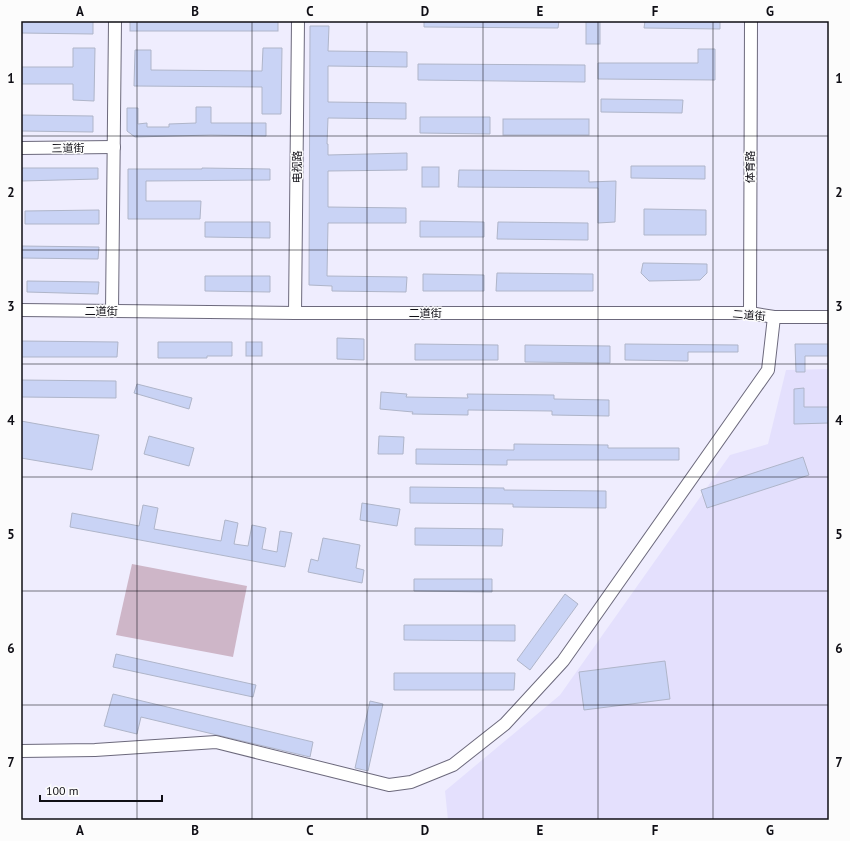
<svg xmlns="http://www.w3.org/2000/svg" width="850" height="841" font-family="'PT Sans','Noto Sans SC',sans-serif">
<rect width="100%" height="100%" fill="#efedfe"/>
<path fill="#e4e0fd" d="M829 369V820H448L445 791 560 695 730 455 768 444 786 370Z"/>
<path fill="#ceb6c8" d="M132 564 247 586 233 657 116 635Z"/>
<g fill="#c9d3f5" stroke="#afb5c9">
<path d="M21 21H93V34L21 33Z"/>
<rect x="130" y="21" width="148" height="10"/>
<path d="M424 21H559L558 28 424 27Z"/>
<rect x="586" y="21" width="14" height="23"/>
<path d="M645 21H720V29L644 28Z"/>
<path d="M310 26H329L328 51 407 52V67L328 66V102L406 103V119L328 118 327 144H328V155L407 153V170L328 171V207L406 208V223H328L327 276 407 277 406 292 332 291V286L309 285Z"/>
<path d="M73 48H95L94 101 73 100V84H21V67H73Z"/>
<path d="M263 48H282L281 114H262V87L134 86 135 50H151V70L262 71Z"/>
<path d="M698 49H715V80L598 79V63H698Z"/>
<path d="M418 64 585 65V82L418 80Z"/>
<path d="M601 99 683 100 682 113 601 112Z"/>
<path d="M196 107H211V123H266V136L211 135 135 137 127 131V108H138V124L147 123V127H169V124L196 123Z"/>
<path d="M21 115 93 116V132L21 131Z"/>
<path d="M420 117H490V134L420 133Z"/>
<rect x="503" y="119" width="86" height="16"/>
<path d="M631 166H705V179L631 178Z"/>
<rect x="422" y="167" width="17" height="20"/>
<path d="M21 168H98V179L22 181Z"/>
<path d="M202 168 270 169V180L146 181V201H201L200 219H128V169H202Z"/>
<path d="M459 170 589 171V182L616 181 615 222 598 223V188L458 187Z"/>
<path d="M644 209 706 210V235H644Z"/>
<path d="M99 210V224H25V211Z"/>
<path d="M420 221 484 222V237H420Z"/>
<path d="M205 222H270V238L205 237Z"/>
<path d="M498 222 588 223V240L497 239Z"/>
<path d="M21 246 99 247 98 259 21 258Z"/>
<path d="M643 263 707 264V273L700 280 649 281 641 273Z"/>
<path d="M497 273 593 274V291H496Z"/>
<path d="M423 274 484 275V291H423Z"/>
<path d="M205 276H270V292L205 291Z"/>
<path d="M27 281 99 282 98 294 27 292Z"/>
<path d="M337 338 364 339V360L337 359Z"/>
<path d="M21 341 118 342 117 357H21Z"/>
<path d="M158 342H232V356H207V358H158Z"/>
<rect x="246" y="342" width="16" height="14"/>
<path d="M415 344 498 345V360H415Z"/>
<path d="M625 344 738 345V352H688V361L625 360Z"/>
<path d="M795 344H829V356H805V372H796Z"/>
<path d="M525 345 610 346V363L525 362Z"/>
<path d="M21 380 116 381V398L21 397Z"/>
<path d="M137 384 192 398 189 409 134 393Z"/>
<path d="M804 388V407H829V423L794 424V389Z"/>
<path d="M381 392 407 394 406 397 468 398 467 394 554 395V399L609 400V416L552 415V411L468 410V415L412 414 413 412 380 409Z"/>
<path d="M21 421 99 435 92 470 21 458Z"/>
<path d="M149 436 194 448 189 466 144 454Z"/>
<path d="M379 436 404 437 403 454H378Z"/>
<path d="M514 444 608 445V448H679V460H507V465L416 464V449L514 450Z"/>
<path d="M803 457 809 475 707 508 701 490Z"/>
<path d="M410 487 504 488V490L606 491V508L513 507V504L410 503Z"/>
<path d="M362 503 400 509 397 526 360 520Z"/>
<path d="M143 505 158 508 154 529 221 541 225 520 238 523 234 544 248 546 252 525 266 528 262 549 277 552 280 531 292 533 285 567 70 527 72 513 139 526Z"/>
<path d="M415 528 503 529 502 546 415 545Z"/>
<path d="M323 538 360 545 356 568 364 570 362 583 308 572 311 559 318 561Z"/>
<path d="M414 579H492V592L414 591Z"/>
<path d="M565 594 578 604 530 670 517 660Z"/>
<path d="M404 625H515V641L404 640Z"/>
<path d="M116 654 256 685 253 697 113 667Z"/>
<path d="M665 661 670 699 584 710 579 672Z"/>
<path d="M394 673H515L514 690H394Z"/>
<path d="M113 694 313 742 310 757 141 717 137 734 104 726Z"/>
<path d="M370 701 383 704 368 771 355 768Z"/>
</g>
<g fill="none" stroke-linecap="round" stroke-linejoin="round">
<defs>
<g id="minor">
<path d="M21 148 114 147"/>
<path d="M21 310 295 313H750L774 317H829"/>
<path d="M112 311 115 21"/>
<path d="M295 313 298 21"/>
<path d="M750 313 751 21"/>
<path d="M21 751 95 750 216 742 389 785 411 782 453 765 505 724 563 661 768 370 774 317"/>
</g>
</defs>
<use href="#minor" stroke="#6c697c" stroke-width="14"/>
<use href="#minor" stroke="#fff" stroke-width="12"/>
</g>
<path fill="none" stroke="#0f0e15" stroke-width="1" stroke-opacity="0.55" d="M137 21V820M252 21V820M367 21V820M483 21V820M598 21V820M713 21V820M21 136H829M21 250H829M21 364H829M21 477H829M21 591H829M21 705H829"/>
<g text-anchor="middle" dominant-baseline="central" stroke-width="3" stroke-linejoin="round" paint-order="stroke">
<g font-size="11" fill="#0f0e15" stroke="#fcfcfc">
<text transform="translate(68 148) rotate(-1)">三道街</text>
<text transform="translate(297 167) rotate(-90)">电视路</text>
<text transform="translate(750 167) rotate(-90)">体育路</text>
<text x="101" y="311">二道街</text>
<text x="425" y="313">二道街</text>
<text transform="translate(749 315) rotate(5)">二道街</text>
</g>
</g>
<rect width="850" height="841" fill="none" stroke="#fcfcfc" stroke-width="44"/>
<path d="M40 795v6h122v-6" fill="none" stroke="#0f0e15" stroke-width="2"/>
<text x="46" y="795" font-size="12" fill="#0f0e15" stroke="#fcfcfc" stroke-width="3" paint-order="stroke">100 m</text>
<rect x="22" y="22" width="806" height="797" fill="none" stroke="#0f0e15" stroke-width="1.5"/>
<g font-size="13" text-anchor="middle" font-weight="bold" fill="#0f0e15">
<text x="80" y="16">A</text>
<text x="195" y="16">B</text>
<text x="310" y="16">C</text>
<text x="425" y="16">D</text>
<text x="540" y="16">E</text>
<text x="655" y="16">F</text>
<text x="770" y="16">G</text>
<text x="11" y="83">1</text>
<text x="839" y="83">1</text>
<text x="11" y="197">2</text>
<text x="839" y="197">2</text>
<text x="11" y="311">3</text>
<text x="839" y="311">3</text>
<text x="11" y="425">4</text>
<text x="839" y="425">4</text>
<text x="11" y="539">5</text>
<text x="839" y="539">5</text>
<text x="11" y="653">6</text>
<text x="839" y="653">6</text>
<text x="11" y="767">7</text>
<text x="839" y="767">7</text>
<text x="80" y="835">A</text>
<text x="195" y="835">B</text>
<text x="310" y="835">C</text>
<text x="425" y="835">D</text>
<text x="540" y="835">E</text>
<text x="655" y="835">F</text>
<text x="770" y="835">G</text>
</g>
</svg>
